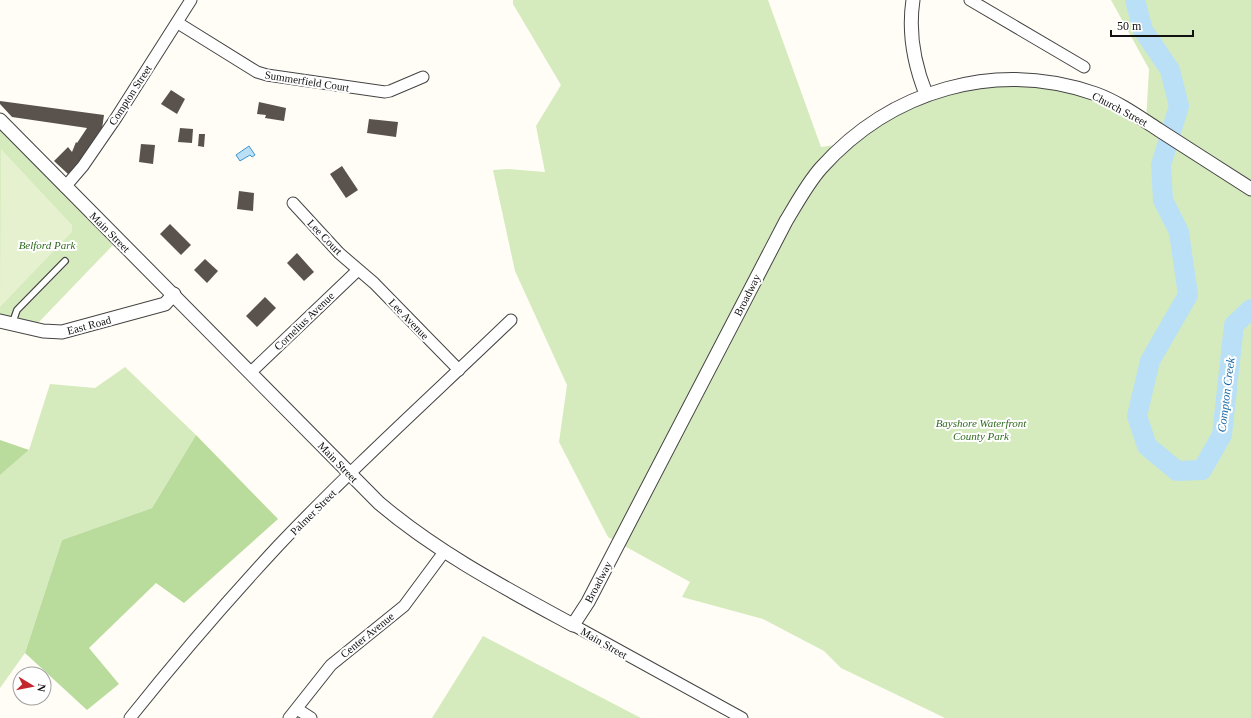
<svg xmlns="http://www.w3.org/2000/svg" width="1251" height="718" font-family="Georgia,serif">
<rect width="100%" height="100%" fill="#fffdf5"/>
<g fill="#d5ebbd">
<path d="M513 0H768L821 147 849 143 871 123 965 84 1049 82 1131 112 1146 122 1149 69 1111 0H1251V718H945L841 668 824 651 763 619 682 597 690 582 608 537 559 442 567 385 515 271 493 170 507 169 545 172 536 126 561 85 513 4Z"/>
<path d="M0 129 113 245 37 324 0 314Z"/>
<path d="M125 367 196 435 152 508 62 540 25 653 0 688V475L29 450 50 384 95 388Z"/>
<path d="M483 636 641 718H432Z"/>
</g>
<g fill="#b9dc9c">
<path d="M196 435 278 519 184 603 156 583 89 648 119 684 87 710 25 653 62 540 152 508Z"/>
<path d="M0 440 29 450 0 475Z"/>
</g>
<path fill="#e6f2cf" d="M1 149 72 225V232L0 307Z"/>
<path fill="#b9e0f7" stroke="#3f96cf" d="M249 146 255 155 252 157 250 155 240 161 236 155Z"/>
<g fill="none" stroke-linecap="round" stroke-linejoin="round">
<path stroke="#b9e0f7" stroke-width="20" d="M1135 0 1143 30 1170 70 1179 106 1161 165 1163 200 1179 232 1188 295 1150 361 1137 416 1147 446 1177 471 1202 470 1222 435 1234 325 1251 309"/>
</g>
<g fill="#5a524d">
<path d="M171 90 185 99 177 114 161 104Z"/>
<path d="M0 101 104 115 102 129 81 162 68 174 54 161 68 147 72 152 76 142 77 143 87 128 12 117 0 104Z"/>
<path d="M259 102 286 108 284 121 265 118 266 115 257 114Z"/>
<path d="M369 119 398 122 396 137 367 133Z"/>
<path d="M180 128 193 129 192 143 178 142Z"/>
<path d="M199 134H205L204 147 198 146Z"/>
<path d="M141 144 155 145 153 164 139 162Z"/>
<path d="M342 166 358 190 346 198 330 174Z"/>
<path d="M239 191 254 193 253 211 237 209Z"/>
<path d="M170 224 191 245 181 255 160 234Z"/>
<path d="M297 253 314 272 304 281 287 263Z"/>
<path d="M205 259 218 271 207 283 194 270Z"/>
<path d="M265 297 276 308 257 327 246 316Z"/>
</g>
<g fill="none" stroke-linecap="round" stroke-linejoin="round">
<defs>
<path id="service" d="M12 324 17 310 65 261"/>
<g id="minor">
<path d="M970 0 1084 67"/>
<path d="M178 23 257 72 267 75 385 92 390 91 423 77"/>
<path d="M65 187 83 166 116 118 191 0"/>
<path d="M293 203 339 253 374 283 459 370"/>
<path d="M251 372 358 270"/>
<path d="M573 625 742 718"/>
<path d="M297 709 311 718"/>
<path d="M130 718C177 659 227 601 278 546 353 467 433 395 511 320"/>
<path d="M289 718 331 665 404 606 444 552"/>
</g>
<g id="tertiary">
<path d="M913 0C908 33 914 64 926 94"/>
<path d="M0 120 379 503C438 553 505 588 573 625L588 602 786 221C797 203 807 184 821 168 891 90 995 59 1096 94 1118 102 1139 117 1159 130 1190 150 1220 169 1251 189"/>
<path d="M0 321 43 331 62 332 165 304 174 294"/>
</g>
</defs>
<use href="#service" stroke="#444" stroke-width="8"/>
<use href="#minor" stroke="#444" stroke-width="13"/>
<use href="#tertiary" stroke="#444" stroke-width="15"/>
<use href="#service" stroke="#fff" stroke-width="5.5"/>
<use href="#minor" stroke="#fff" stroke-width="11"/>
<use href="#tertiary" stroke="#fff" stroke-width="13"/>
</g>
<g text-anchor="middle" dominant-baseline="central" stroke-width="4" stroke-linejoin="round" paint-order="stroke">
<g font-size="11" fill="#111" stroke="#fff">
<text transform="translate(307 81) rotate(9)">Summerfield Court</text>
<text transform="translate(130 95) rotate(-57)">Compton Street</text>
<text transform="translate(1120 109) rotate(28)">Church Street</text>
<text transform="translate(110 232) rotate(45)">Main Street</text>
<text transform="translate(325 237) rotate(46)">Lee Court</text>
<text transform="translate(747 295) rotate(-63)">Broadway</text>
<text transform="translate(409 319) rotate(46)">Lee Avenue</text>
<text transform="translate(304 321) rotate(-44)">Cornelius Avenue</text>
<text transform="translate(89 325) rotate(-15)">East Road</text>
<text transform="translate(338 462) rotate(46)">Main Street</text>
<text transform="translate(313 512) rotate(-45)">Palmer Street</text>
<text transform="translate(598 582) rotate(-62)">Broadway</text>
<text transform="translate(367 635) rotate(-39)">Center Avenue</text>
<text transform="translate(604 643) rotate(30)">Main Street</text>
</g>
<g font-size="11" font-style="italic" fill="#2f6b1f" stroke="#fff">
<text x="47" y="245">Belford Park</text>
<text x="981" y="423">Bayshore Waterfront<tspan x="981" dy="13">County Park</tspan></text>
</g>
<g font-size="12" font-style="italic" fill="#1768a6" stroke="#fff">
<text transform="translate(1226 395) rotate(-83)">Compton Creek</text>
</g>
</g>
<g transform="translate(32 686) rotate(100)"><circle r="19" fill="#ffffff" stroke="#a0a0a0"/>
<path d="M0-3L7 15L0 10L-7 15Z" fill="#c4262e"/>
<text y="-6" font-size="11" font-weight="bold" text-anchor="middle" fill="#111111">N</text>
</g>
<path d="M1111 30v6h82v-6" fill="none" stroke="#111111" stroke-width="2"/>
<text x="1117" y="30" font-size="12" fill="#111111" stroke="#ffffff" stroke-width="3" paint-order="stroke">50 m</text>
</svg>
